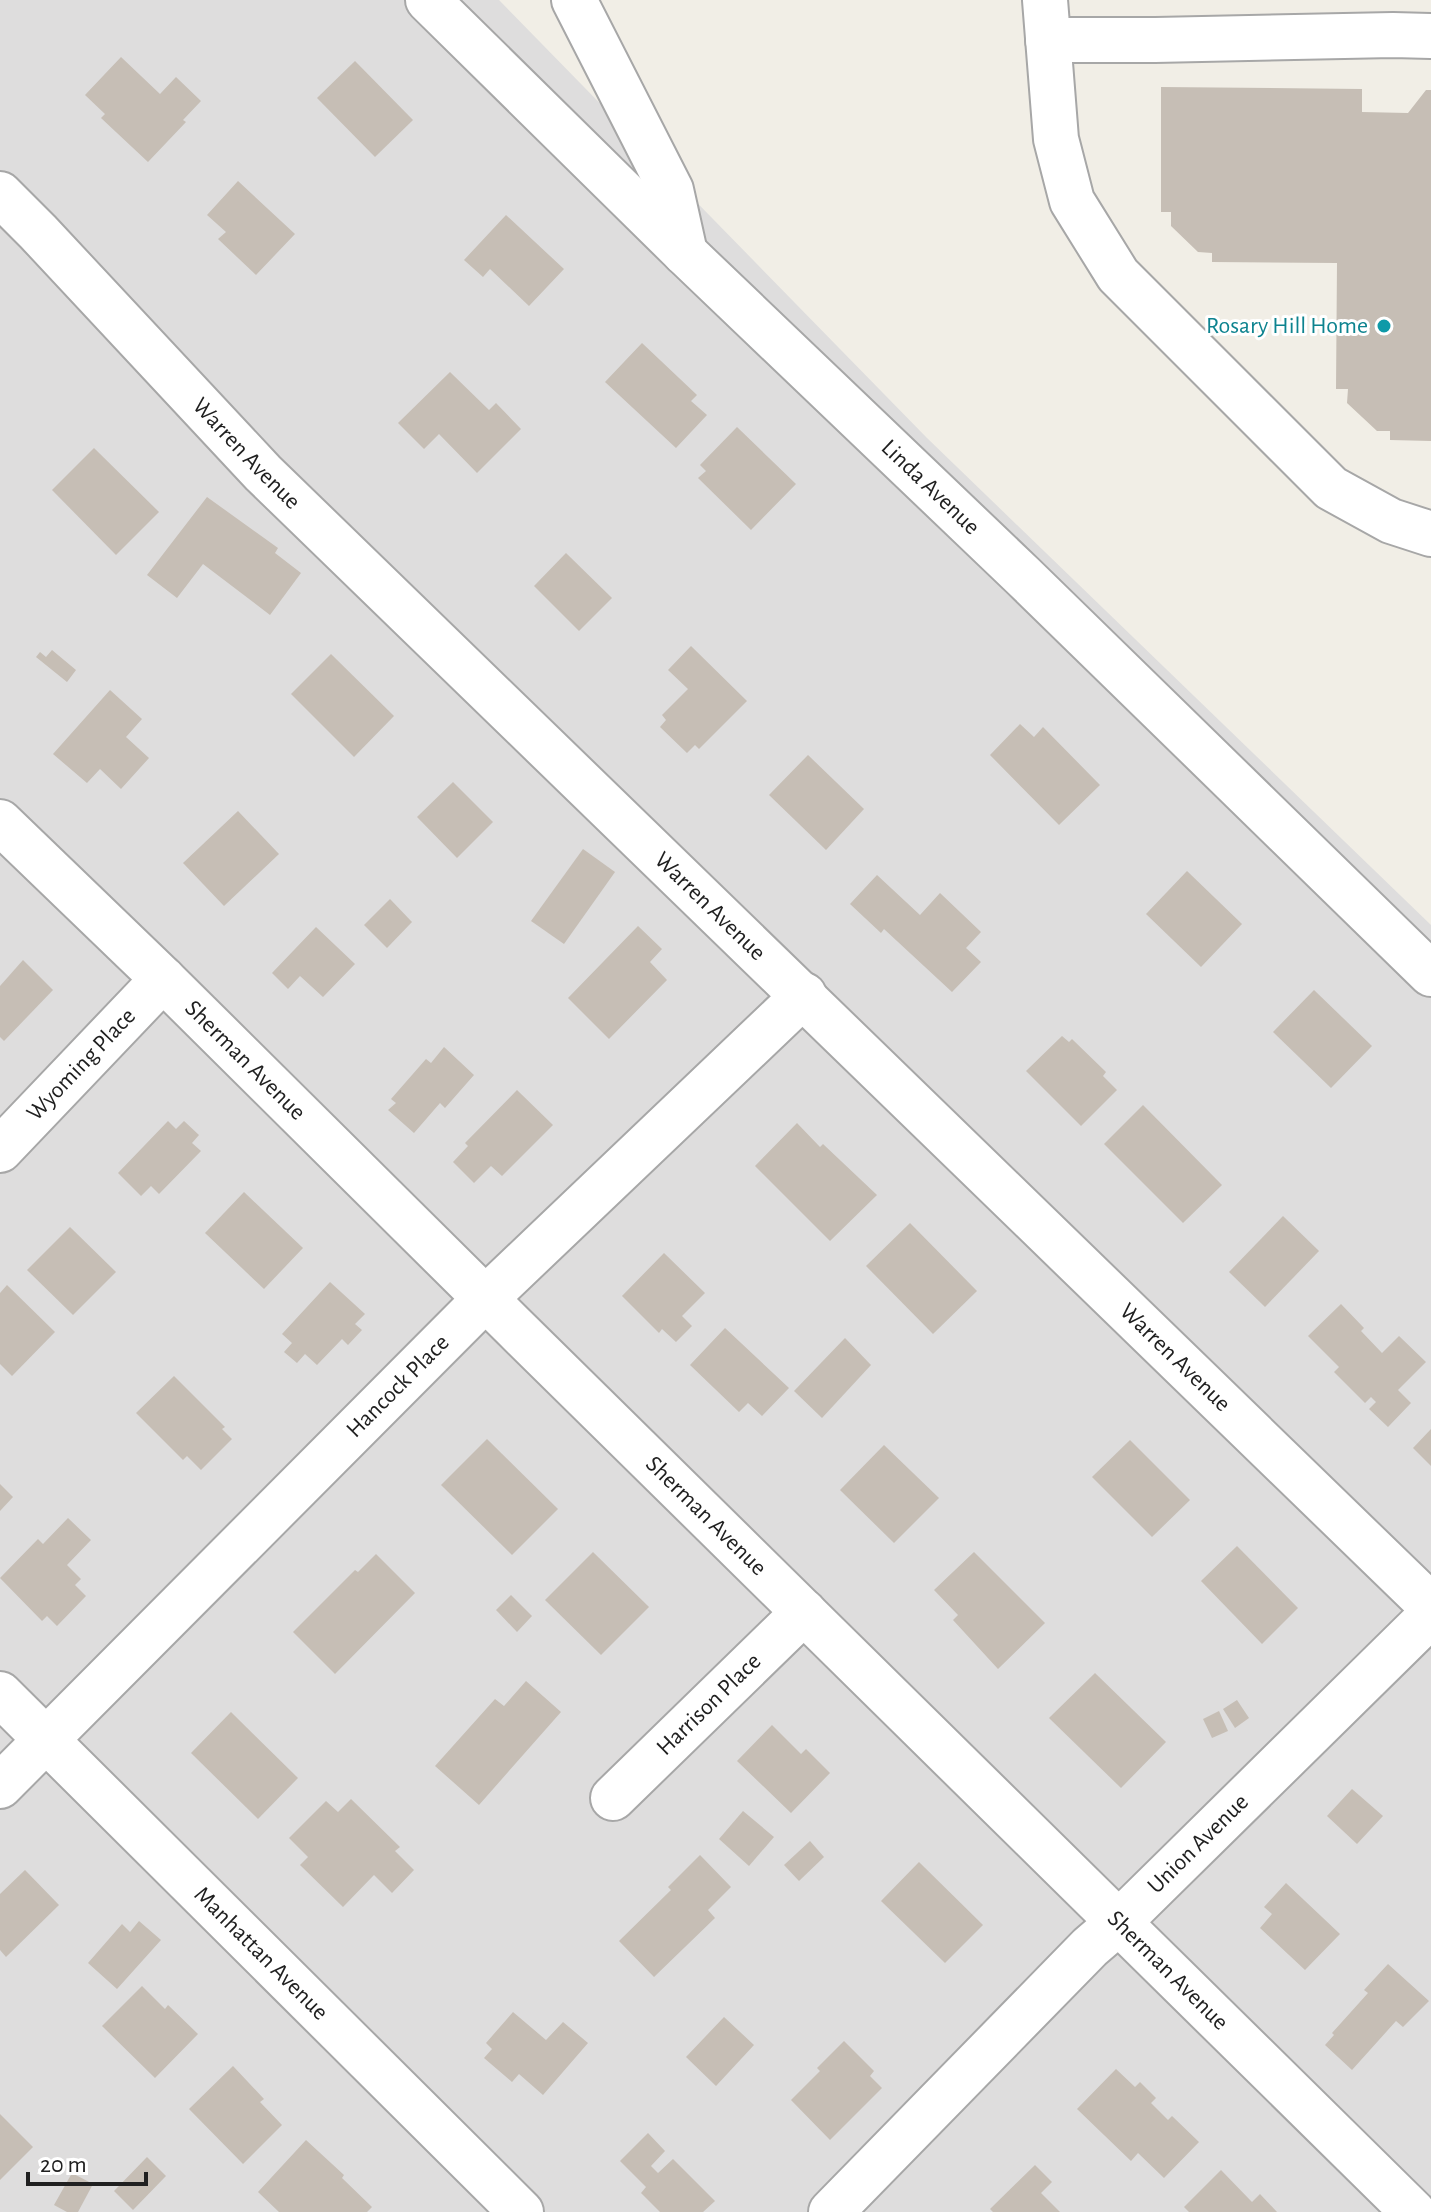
<svg xmlns="http://www.w3.org/2000/svg" width="1431" height="2212" font-family="'Alegreya Sans',sans-serif">
<rect width="100%" height="100%" fill="#f1eee6"/>
<path fill="#dedddd" d="M0 0H499L927 438 1431 925V2212H0Z"/>
<g fill="#c6beb5">
<path d="M121 57 160 94 176 77 201 101 183 120 186 122 148 162 101 118 105 114 85 95Z"/>
<path d="M355 61 413 120 375 157 317 98Z"/>
<path d="M1161 87 1362 89V112L1408 113 1426 90H1431V441L1390 440V431H1377L1347 403 1348 389H1336L1337 263 1212 262V253L1198 252 1171 226V212H1161Z"/>
<path d="M238 181 295 234 256 275 218 239 226 232 207 215Z"/>
<path d="M506 215 564 269 529 306 490 269 483 277 464 260Z"/>
<path d="M642 343 697 395 691 401 707 415 676 448 605 382Z"/>
<path d="M450 372 489 410 496 403 521 429 477 473 439 434 424 449 398 423Z"/>
<path d="M737 427 796 484 751 530 698 478 706 471 700 465Z"/>
<path d="M94 448 159 512 116 555 52 490Z"/>
<path d="M207 497 278 548 275 553 301 573 270 615 203 564 177 598 147 575Z"/>
<path d="M566 553 612 598 579 631 534 586Z"/>
<path d="M691 646 747 701 699 749 695 745 687 753 660 727 666 720 662 715 688 689 668 670Z"/>
<path d="M52 650 76 670 67 682 36 657 40 652 46 657Z"/>
<path d="M331 654 394 716 354 757 291 694Z"/>
<path d="M110 690 142 719 126 737 149 758 121 789 100 769 87 783 53 754Z"/>
<path d="M1020 724 1034 737 1043 727 1100 785 1059 825 990 755Z"/>
<path d="M808 755 864 809 826 850 769 795Z"/>
<path d="M453 782 493 822 457 858 417 817Z"/>
<path d="M238 811 279 854 224 906 183 863Z"/>
<path d="M583 849 615 872 564 944 531 921Z"/>
<path d="M1187 871 1242 924 1201 967 1146 914Z"/>
<path d="M877 875 920 915 940 893 981 932 966 948 981 962 952 992 884 929 881 933 850 904Z"/>
<path d="M390 899 412 922 387 948 364 925Z"/>
<path d="M638 926 662 949 650 962 667 980 609 1039 568 998Z"/>
<path d="M316 927 355 964 323 997 300 976 288 989 272 973Z"/>
<path d="M23 960 53 990 4 1041 0 1037V986Z"/>
<path d="M1314 990 1372 1046 1331 1088 1273 1032Z"/>
<path d="M1062 1036 1069 1042 1072 1039 1106 1072 1103 1076 1117 1090 1081 1126 1026 1071Z"/>
<path d="M444 1047 474 1075 445 1108 440 1103 414 1133 388 1110 396 1103 391 1099 426 1059 431 1063Z"/>
<path d="M517 1090 553 1125 502 1176 491 1166 474 1183 453 1162 468 1146 465 1143Z"/>
<path d="M1143 1105 1222 1185 1183 1223 1104 1144Z"/>
<path d="M168 1121 176 1129 184 1121 199 1135 192 1143 201 1151 159 1194 151 1186 141 1196 118 1173Z"/>
<path d="M797 1123 820 1147 823 1144 877 1195 830 1241 755 1166Z"/>
<path d="M244 1192 303 1248 264 1289 205 1233Z"/>
<path d="M1283 1216 1319 1251 1265 1307 1229 1272Z"/>
<path d="M910 1223 977 1291 933 1334 866 1266Z"/>
<path d="M70 1227 116 1272 73 1315 27 1270Z"/>
<path d="M664 1253 705 1293 682 1316 692 1326 676 1342 662 1329 659 1333 622 1296Z"/>
<path d="M330 1282 365 1314 355 1324 362 1330 348 1345 342 1339 317 1365 305 1354 297 1363 284 1352 292 1343 282 1334Z"/>
<path d="M7 1285 55 1332 12 1376 0 1364V1293Z"/>
<path d="M1341 1304 1364 1328 1361 1331 1382 1353 1399 1336 1426 1362 1398 1390 1411 1403 1388 1427 1369 1409 1376 1402 1371 1397 1365 1403 1334 1372 1339 1367 1308 1336Z"/>
<path d="M725 1328 789 1388 762 1416 748 1403 739 1412 690 1365Z"/>
<path d="M845 1338 871 1365 822 1418 794 1391Z"/>
<path d="M174 1376 225 1427 222 1429 232 1439 201 1470 187 1456 183 1460 136 1413Z"/>
<path d="M1431 1429V1466L1413 1448Z"/>
<path d="M487 1439 558 1509 512 1555 441 1485Z"/>
<path d="M1130 1440 1190 1500 1152 1537 1092 1477Z"/>
<path d="M884 1445 939 1498 894 1543 840 1490Z"/>
<path d="M0 1484 13 1497 0 1511Z"/>
<path d="M68 1518 91 1540 67 1565 81 1579 75 1585 86 1596 57 1626 47 1616 42 1621 0 1578 38 1539 43 1544Z"/>
<path d="M1237 1546 1298 1608 1262 1644 1201 1581Z"/>
<path d="M593 1552 649 1607 601 1655 545 1600Z"/>
<path d="M974 1552 1045 1623 998 1669 953 1620 958 1615 934 1590Z"/>
<path d="M376 1554 415 1593 335 1674 293 1632 355 1570 358 1572Z"/>
<path d="M511 1595 532 1616 517 1632 496 1610Z"/>
<path d="M1095 1673 1166 1742 1121 1788 1049 1718Z"/>
<path d="M526 1681 561 1712 479 1805 435 1766 495 1699 504 1706Z"/>
<path d="M1237 1700 1249 1718 1235 1728 1223 1709Z"/>
<path d="M1219 1711 1228 1731 1212 1738 1203 1719Z"/>
<path d="M231 1712 298 1778 258 1819 191 1753Z"/>
<path d="M772 1725 801 1754 806 1749 830 1773 791 1813 737 1761Z"/>
<path d="M1352 1789 1383 1816 1357 1844 1327 1816Z"/>
<path d="M351 1799 400 1847 395 1851 414 1870 392 1893 374 1875 343 1907 300 1865 308 1857 289 1838 326 1801 338 1812Z"/>
<path d="M743 1811 774 1837 749 1866 719 1839Z"/>
<path d="M810 1841 824 1857 799 1881 784 1865Z"/>
<path d="M700 1855 731 1887 708 1910 715 1918 654 1977 619 1941 671 1890 668 1887Z"/>
<path d="M919 1862 983 1925 945 1963 881 1901Z"/>
<path d="M25 1870 59 1905 6 1957 0 1950V1894Z"/>
<path d="M1286 1883 1340 1934 1305 1970 1260 1928 1272 1914 1264 1907Z"/>
<path d="M139 1921 161 1940 117 1989 88 1963 122 1924 130 1932Z"/>
<path d="M1388 1964 1429 2001 1403 2027 1396 2021 1352 2070 1325 2045 1334 2035 1332 2033 1368 1993 1364 1990Z"/>
<path d="M142 1986 165 2009 168 2005 198 2034 155 2078 102 2026Z"/>
<path d="M513 2012 546 2040 563 2022 588 2043 543 2095 519 2074 512 2082 484 2058 492 2049 486 2043Z"/>
<path d="M724 2017 754 2045 716 2086 686 2057Z"/>
<path d="M844 2041 874 2071 870 2076 882 2088 830 2140 791 2100 820 2071 817 2068Z"/>
<path d="M233 2066 264 2099 260 2102 282 2125 243 2164 189 2109Z"/>
<path d="M1116 2069 1135 2087 1140 2082 1156 2098 1151 2103 1168 2120 1172 2116 1199 2142 1164 2178 1138 2153 1131 2161 1077 2109Z"/>
<path d="M0 2114 33 2147 0 2180Z"/>
<path d="M648 2133 665 2151 651 2166 658 2173 673 2159 715 2201 703 2212H660L641 2193 646 2187 620 2161Z"/>
<path d="M306 2140 344 2175 342 2178 372 2207 367 2212H279L258 2192Z"/>
<path d="M147 2157 166 2176 133 2210 114 2191Z"/>
<path d="M1035 2165 1052 2182 1041 2193 1060 2212H993L990 2209Z"/>
<path d="M1221 2170 1252 2202 1260 2194 1277 2212H1189L1184 2207Z"/>
<path d="M72 2173 93 2184 78 2212H67L54 2205Z"/>
</g>
<g fill="none" stroke-linecap="round" stroke-linejoin="round">
<defs>
<g id="minor">
<path id="s1" d="M428 0 685 253 1023 576 1431 974"/>
<path d="M574 0 671 190 685 253"/>
<path d="M1045 0 1056 139 1072 201 1118 275 1331 488 1391 521 1431 534"/>
<path d="M1048 40H1155L1393 35 1431 36"/>
<path id="s2" d="M0 194 38 232 263 473 1431 1606"/>
<path id="s3" d="M0 822 163 979 512 1325 1413 2212"/>
<path id="s4" d="M0 1150 163 979"/>
<path id="s5" d="M0 1694 521 2212"/>
<path id="s6" d="M0 1786 486 1298 804 995"/>
<path id="s7" d="M613 1798 804 1612"/>
<path id="s8" d="M831 2212 1090 1947 1118 1923 1431 1615"/>
</g>
</defs>
<use href="#minor" stroke="#a7a7a7" stroke-width="48"/>
<use href="#minor" stroke="#fff" stroke-width="44"/>
</g>
<circle fill="#0f9aa8" stroke="#fff" stroke-width="3" cx="1384" cy="326" r="8"/>
<g text-anchor="middle" dominant-baseline="central" stroke-width="6" stroke-linejoin="round" paint-order="stroke">
<g font-size="24" fill="#0d838f" stroke="#fff" text-anchor="end">
<text x="1368" y="326">Rosary Hill Home</text>
</g>
<g font-size="24" fill="#202020" stroke="#fff">
<text stroke="none"><textPath href="#s2" startOffset="358">Warren Avenue</textPath></text>
<text stroke="none"><textPath href="#s1" startOffset="700">Linda Avenue</textPath></text>
<text stroke="none"><textPath href="#s2" startOffset="1006">Warren Avenue</textPath></text>
<text stroke="none"><textPath href="#s3" startOffset="342">Sherman Avenue</textPath></text>
<text stroke="none"><textPath href="#s4" startOffset="118">Wyoming Place</textPath></text>
<text stroke="none"><textPath href="#s2" startOffset="1654">Warren Avenue</textPath></text>
<text stroke="none"><textPath href="#s6" startOffset="564">Hancock Place</textPath></text>
<text stroke="none"><textPath href="#s3" startOffset="990">Sherman Avenue</textPath></text>
<text stroke="none"><textPath href="#s7" startOffset="134">Harrison Place</textPath></text>
<text stroke="none"><textPath href="#s8" startOffset="520">Union Avenue</textPath></text>
<text stroke="none"><textPath href="#s5" startOffset="368">Manhattan Avenue</textPath></text>
<text stroke="none"><textPath href="#s3" startOffset="1638">Sherman Avenue</textPath></text>
</g>
</g>
<path d="M28 2172v12h118v-12" fill="none" stroke="#202020" stroke-width="4"/>
<text x="40" y="2172" font-size="24" fill="#202020" stroke="#ffffff" stroke-width="6" paint-order="stroke">20 m</text>
</svg>
